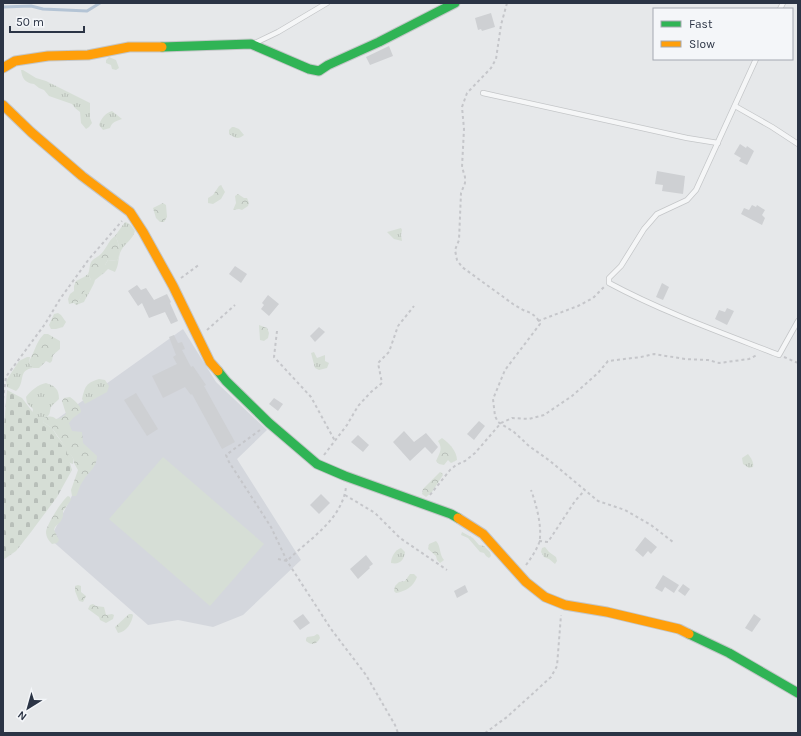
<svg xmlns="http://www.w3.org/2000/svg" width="801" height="736" font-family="Karla,sans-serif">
<defs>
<pattern id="grass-tufts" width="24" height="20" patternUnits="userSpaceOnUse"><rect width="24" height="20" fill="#d6ded6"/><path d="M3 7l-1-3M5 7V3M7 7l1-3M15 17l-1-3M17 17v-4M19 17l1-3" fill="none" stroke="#b8bfb9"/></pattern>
<pattern id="forest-crowns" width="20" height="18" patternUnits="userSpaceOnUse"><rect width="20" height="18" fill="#d6ded6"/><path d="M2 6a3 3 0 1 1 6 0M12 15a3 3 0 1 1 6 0" fill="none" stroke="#b8bfb9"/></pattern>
<pattern id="cemetery-stones" width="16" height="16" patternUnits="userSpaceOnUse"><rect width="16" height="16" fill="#d6ded6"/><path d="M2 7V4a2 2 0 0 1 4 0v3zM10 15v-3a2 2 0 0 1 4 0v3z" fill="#b8bfb9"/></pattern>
</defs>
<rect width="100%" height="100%" fill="#e6e8ea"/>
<path fill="#d4d7dd" d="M183 329 216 382 267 430 237 459 301 560 243 615 213 627 178 620 148 625 50 539 85 470 88 458 57 419Z"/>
<g fill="url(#grass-tufts)">
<path d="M109 57 116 60 119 68 116 70 112 69 111 65 106 63V60Z"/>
<path d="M21 70H23L36 78 46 81 90 103V118L92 123 89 127 86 129 81 123 80 112 75 108 72 104 49 96 44 90 39 88 34 84C25 83 22 78 21 70Z"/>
<path d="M112 111 122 119C116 121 112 122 110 128L103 130 99 125C101 119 105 113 112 111Z"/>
<path d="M232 127H234L239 129 244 135C238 140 235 138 229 134V130Z"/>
<path d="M125 222C130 223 132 226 135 231 133 240 124 243 120 253 118 259 119 265 115 272L108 269 105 272V265L108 260 117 261C121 255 119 241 115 236Z"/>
<path d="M401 228 402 230 401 235 402 241 394 239 387 232Z"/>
<path d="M88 274 91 280H95C94 285 87 296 84 302L76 305 74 303 78 302 87 285 84 277Z"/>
<path d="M314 352 317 358 325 355V361L329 363 327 368 319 370 315 368 311 353Z"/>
<path d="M27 357H30L29 363 33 368C17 370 26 383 16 391L7 387 6 381 19 361Z"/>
<path d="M99 379 105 380 109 386 107 392 85 404 82 399C85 386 86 383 99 379Z"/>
<path d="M46 383C55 386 59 389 59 399 57 401 53 404 51 407 49 413 51 415 45 418L43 422 52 428 57 436 69 451 73 458V464L70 463 32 414 33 409 27 403 26 397C30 391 39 384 46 383Z"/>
<path d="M748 454C751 458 754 462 753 467L749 468 743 464 742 458Z"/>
<path d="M462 532 473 538 479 545 484 546 490 552 491 556 489 558 486 556 484 553 480 552 468 538 461 535Z"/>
<path d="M545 547 549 552 556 557 557 561 555 564 549 559 544 557 541 552 542 548Z"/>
<path d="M401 548 405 552C404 560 400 565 391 563 391 557 395 550 401 548Z"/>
</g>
<g fill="url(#forest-crowns)">
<path d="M221 185 225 192 221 199 213 204 208 203V198L213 195 219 186Z"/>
<path d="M238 194 244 198H247L249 203 248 206 242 210 239 209 233 210 236 203 235 196Z"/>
<path d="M163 203 166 205 167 217 164 222H160L156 218 153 208Z"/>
<path d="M115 236C119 241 121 255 117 261L108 260 105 265V272L95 280H91L88 274C90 270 89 266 91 262 94 258 98 257 101 254 107 248 108 241 115 236Z"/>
<path d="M84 277 86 279 88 285 78 302 69 304 68 299 70 294 74 291V286L76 281Z"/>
<path d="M58 313 61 315 66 322 63 327 56 329H51L49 325 54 314Z"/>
<path d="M259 325 267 328 269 333 268 338 264 341 260 340Z"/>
<path d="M44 334H48L60 341V349L53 355 52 361 50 363 46 361 39 368H33L29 363C30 358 32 356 34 351 37 344 39 339 44 334Z"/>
<path d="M70 397C75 401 81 405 81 412L73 418 69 423 72 431 82 432 83 443 97 456C97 468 88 472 83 481 79 486 79 491 76 496H72L71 490 78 470 74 463 73 458 52 428 43 422 44 418C50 416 52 416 56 419L61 418 66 414 62 401 64 398Z"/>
<path d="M442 438C449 443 457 451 457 460L451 463 448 460 444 465 439 464 436 461C440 452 443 449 438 441Z"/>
<path d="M440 472 442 473 443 475 432 492 426 497 422 494 423 489Z"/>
<path d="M68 496 70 497 71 500 63 511V516L61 521 55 527 54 530 59 540 57 543 52 544C49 541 46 537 46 532 46 526 62 500 68 496Z"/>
<path d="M436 541C441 546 439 554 444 560L440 563 437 560 436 556 428 549 429 544Z"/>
<path d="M410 574H414L417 577C413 587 406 591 396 593L394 591 395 586 399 582 405 581Z"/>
<path d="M78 585 81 586V592L86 596 83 602 79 601 75 591V586Z"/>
<path d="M93 604 96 606 104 607 106 615 112 614 114 615 113 619 106 623 100 620 99 617 88 609 90 605Z"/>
<path d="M129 614H132L133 615C132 623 126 632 118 633L115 627Z"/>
<path d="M317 634 319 635 320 638C317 644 312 646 306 641V639L307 637 314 636Z"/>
</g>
<path fill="url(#cemetery-stones)" d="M7 390 22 398 38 419 66 450 72 470 57 497 31 532 16 551 3 560V438Z"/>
<path fill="#d6ded6" d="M163 457 264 544 210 606 109 519Z"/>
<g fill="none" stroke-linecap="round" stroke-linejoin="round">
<path stroke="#b4c4d5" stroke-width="3" d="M3 7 31 6 43 9 87 11 100 3"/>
</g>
<g fill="#ced0d3">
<path d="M491 13 495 27 482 31 481 29 478 30 475 18Z"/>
<path d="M389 46 393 56 370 65 366 57Z"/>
<path d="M740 144 746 148 747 146 754 151 747 165 739 161 741 158 734 154Z"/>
<path d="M657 171 685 176 683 194 662 191 663 185 655 184Z"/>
<path d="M752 205 756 207 757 205 765 210 762 215 765 218 762 225 741 214 744 208 749 210Z"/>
<path d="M235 266 247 274 241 283 229 274Z"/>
<path d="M662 283 669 287 663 300 656 297Z"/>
<path d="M137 285 141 290 146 288 154 300 167 294 171 302 170 303 178 321 171 324 165 312 149 318 142 303 138 306 128 291Z"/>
<path d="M268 295 279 304 269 316 261 309 264 305 262 303Z"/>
<path d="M727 308 734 311 727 325 715 319 719 310 725 312Z"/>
<path d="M319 327 325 332 315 342 310 336Z"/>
<path d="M174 335 178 343 182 342 185 349 182 350 191 367 193 366 206 385 204 386 235 442 222 449 192 394 191 395 185 387 163 398 152 376 177 364 173 357 176 355 169 337Z"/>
<path d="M136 393 158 429 147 436 124 400Z"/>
<path d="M274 398 283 404 278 411 269 404Z"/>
<path d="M479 421 485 426 474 440 467 434Z"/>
<path d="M404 431 414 442 426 433 438 447 432 454 425 447 410 461 393 442Z"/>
<path d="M358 435 369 445 363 452 351 442Z"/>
<path d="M321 494 330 503 319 514 310 505Z"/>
<path d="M645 537 657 547 651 554 648 551 643 557 635 550Z"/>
<path d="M366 555 373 564 369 567 370 568 358 579 350 569Z"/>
<path d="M663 575 679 585 674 593 665 587 662 592 655 588Z"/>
<path d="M683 584 690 589 685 596 678 591Z"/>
<path d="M465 585 468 592 457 598 454 591Z"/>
<path d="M303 614 310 623 300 630 293 621Z"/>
<path d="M754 614 761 619 752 632 745 628Z"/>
</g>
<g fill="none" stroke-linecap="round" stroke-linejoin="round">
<defs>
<g id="lane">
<path d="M780 9 783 3"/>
<path d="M255 43 278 32 327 3"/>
<path d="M756 59 696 190 687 200 657 214 644 229 621 266 609 278V283C663 312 722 333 779 355L798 321"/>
<path d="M483 93 687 138 718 143"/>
<path d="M735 106 772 127 798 144"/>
</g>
<g id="fast">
<path d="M162 47 251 44 309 69 319 71 328 65 379 42 455 3"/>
<path d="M218 371 226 381 269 423 317 464 345 476 451 514 458 518"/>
<path d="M689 634 729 653 798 693"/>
</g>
<g id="slow">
<path d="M3 68 15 61 48 56 88 55 129 47H162"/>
<path d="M3 105 31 132 82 176 130 212 143 232 173 286 210 362 218 371"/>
<path d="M458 518 483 534 526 582 545 597 565 605 607 612 679 629 689 634"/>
</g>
</defs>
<use href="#lane" stroke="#c4c6c8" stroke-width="6"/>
<use href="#fast" stroke="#c4c6c8" stroke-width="11"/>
<use href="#slow" stroke="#c4c6c8" stroke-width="11"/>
<g stroke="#c5c6ca" stroke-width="2" stroke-dasharray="3 3" stroke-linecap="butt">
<path d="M507 3 501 25 496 59 491 68 467 93 462 107 464 129 462 167 465 177V183L461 193 459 240 455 250 457 260 462 267 513 304 523 310 531 313 537 318 540 324 505 370 493 399 495 416 498 422 514 432 529 446 550 461 598 501 625 510 651 525 673 542"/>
<path d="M181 278 200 264"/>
<path d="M538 321 578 306 593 298 604 287"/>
<path d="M207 330 235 305"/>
<path d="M277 331 274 357 311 397 335 441"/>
<path d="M784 357 798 363"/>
<path d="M3 399 6 377 8 374 45 324 60 299 89 259 122 221"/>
<path d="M260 430 226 455 229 462 271 527 287 561 331 629 366 675 395 725 398 733"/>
<path d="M324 455 347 425 358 406 371 392 382 383 378 363 389 352 398 326 414 306"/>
<path d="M345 495 375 513 400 538 447 570"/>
<path d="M430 495 450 470 456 465 465 461 475 453 501 423 512 418 529 419 544 415 572 396 598 373 608 361 641 357 654 354 685 359 708 360 719 363 749 359 757 355"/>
<path d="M539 541 548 542 575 501 585 490"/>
<path d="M278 559 287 561C309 539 342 520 346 487"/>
<path d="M526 565C531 558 536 551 539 543 543 529 536 503 531 490"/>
<path d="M485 733 507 717 551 677 557 666 561 615"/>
</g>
<use href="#lane" stroke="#f5f6f7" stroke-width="4.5"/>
<use href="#fast" stroke="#30b455" stroke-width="9"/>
<use href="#slow" stroke="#ff9f0a" stroke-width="9"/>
</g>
<rect width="801" height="736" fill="none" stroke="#2b3445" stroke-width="8"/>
<rect x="653" y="8" width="140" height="52" fill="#f4f6f9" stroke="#a4a8b1"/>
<rect x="661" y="21" width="20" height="6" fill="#30b455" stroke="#a4a8b1"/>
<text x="689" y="28" font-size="12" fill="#2b3445">Fast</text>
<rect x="661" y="41" width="20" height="6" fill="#ff9f0a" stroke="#a4a8b1"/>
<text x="689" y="48" font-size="12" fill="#2b3445">Slow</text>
<g transform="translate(28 708) rotate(217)" stroke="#f4f6f9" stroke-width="3" paint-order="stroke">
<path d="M0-3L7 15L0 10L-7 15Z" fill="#2b3445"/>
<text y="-6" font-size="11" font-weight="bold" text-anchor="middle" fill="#2b3445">N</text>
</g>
<path d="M10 26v6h74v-6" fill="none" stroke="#2b3445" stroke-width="2"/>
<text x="16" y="26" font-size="12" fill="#2b3445" stroke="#f4f6f9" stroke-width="3" paint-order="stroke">50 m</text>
</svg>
